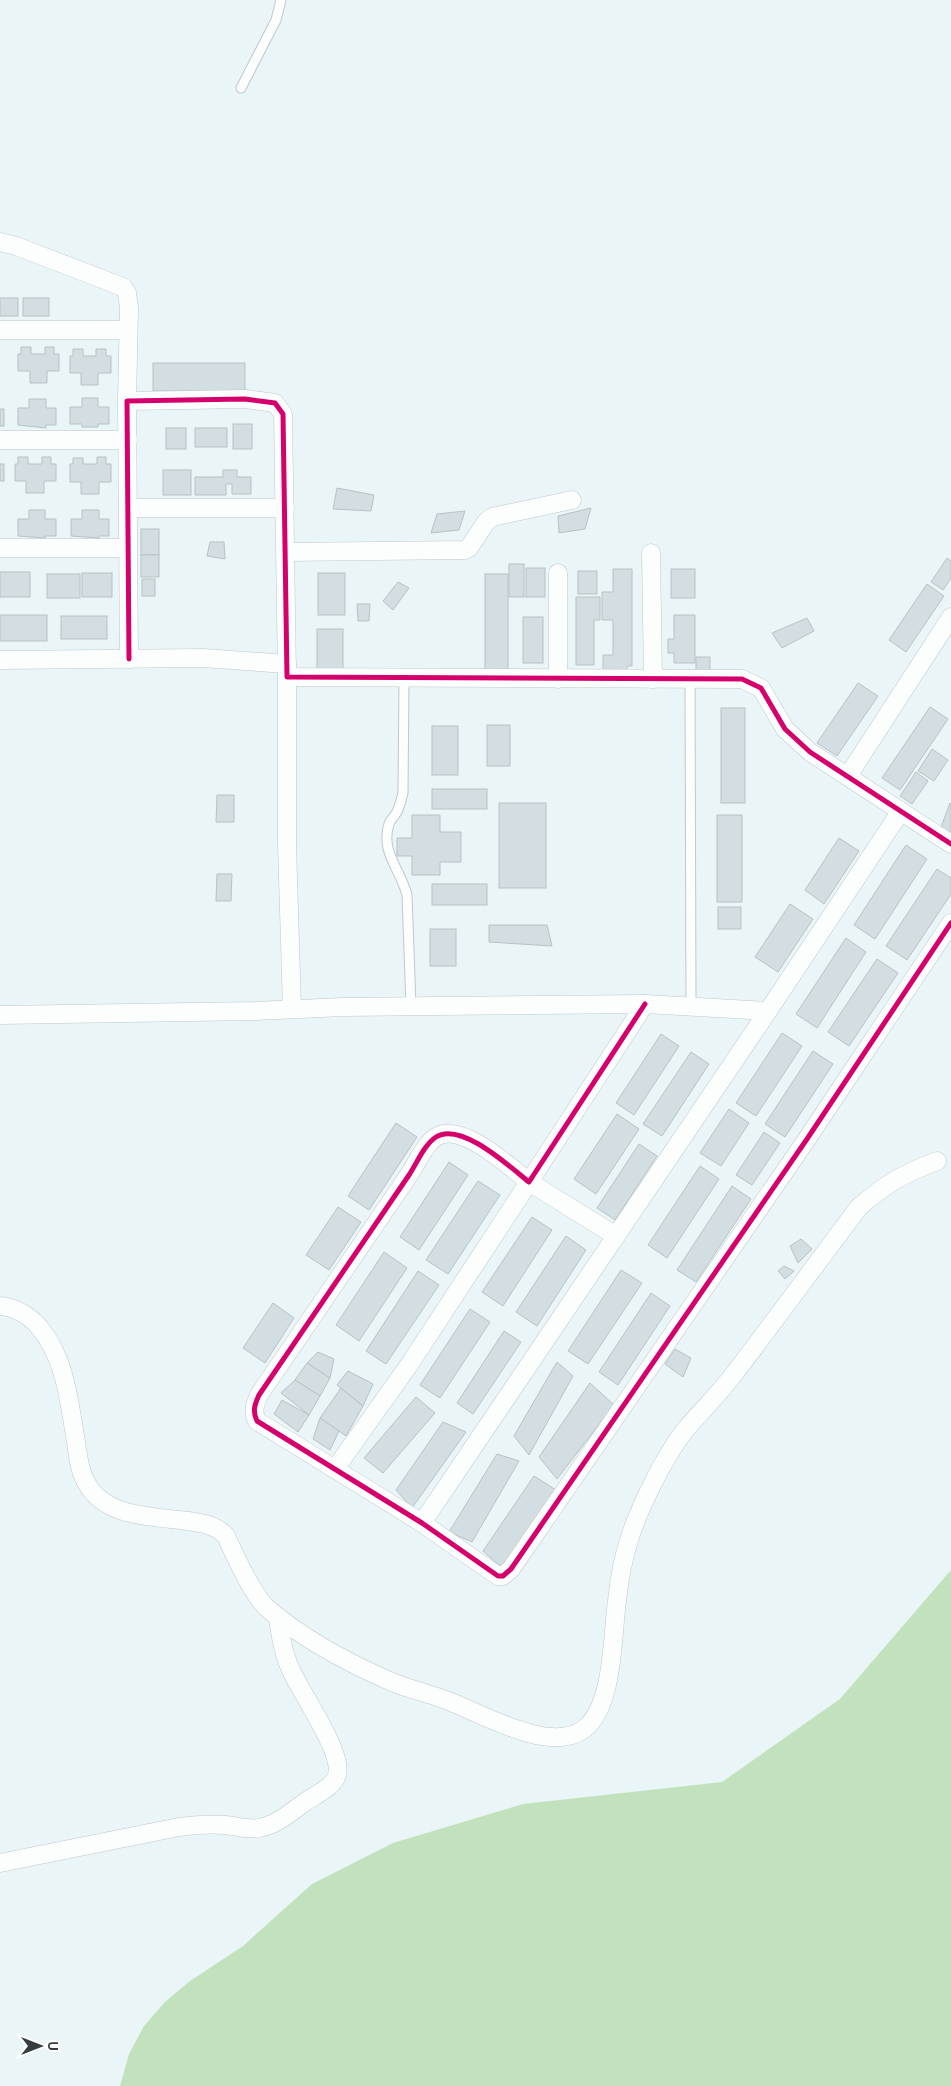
<svg xmlns="http://www.w3.org/2000/svg" width="951" height="2086" font-family="'DM Sans',sans-serif">
<rect width="100%" height="100%" fill="#e9f5f6"/>
<path fill="#c2e2bd" d="M951 1570V2086H120L129 2054 144 2026 166 2001 190 1981 243 1946 312 1884 393 1843 523 1804 722 1782 840 1699Z"/>
<g fill="#d3dee2" stroke="#b9c1c3">
<rect x="0" y="298" width="18" height="18"/>
<rect x="23" y="298" width="26" height="18"/>
<path d="M21 347H31V354H45V347H54V354H59V371H47V383H30V371H18V354H21Z"/>
<path d="M73 349H83V356H96V349H106V356H111V373H98V385H81V373H70V356H73Z"/>
<rect x="153" y="363" width="92" height="28"/>
<path d="M82 398H98V407H109V424H98V427H82V424H70V407H82Z"/>
<path d="M29 399H46V408H56V425H46V428L18 425V408H29Z"/>
<rect x="0" y="409" width="4" height="17"/>
<rect x="233" y="424" width="19" height="25"/>
<rect x="166" y="428" width="20" height="21"/>
<rect x="195" y="428" width="32" height="19"/>
<path d="M18 457H28V464H42V457H51V464H56V481H44V493H26V481H15V464H18Z"/>
<path d="M97 457H106V464H111V482H99V494H81V482H70V464H73V458H83V464H97Z"/>
<rect x="0" y="464" width="4" height="17"/>
<rect x="163" y="470" width="28" height="25"/>
<path d="M223 470H237V477H251V494H232V484H226V495H195V477H223Z"/>
<path d="M337 488 374 495 371 511 333 509Z"/>
<path d="M591 508 585 529 559 533 558 516Z"/>
<path d="M29 510H45V519H56V536H45V538L18 536V519H29Z"/>
<path d="M82 510H99V519H109V536H99V538L71 536V519H82Z"/>
<path d="M465 511 459 530 431 533 437 514Z"/>
<rect x="141" y="529" width="18" height="26"/>
<path d="M210 542H224L225 559 207 556Z"/>
<rect x="141" y="555" width="18" height="22"/>
<path d="M947 558 951 561V578L943 590 931 582Z"/>
<rect x="509" y="564" width="15" height="33"/>
<rect x="526" y="568" width="19" height="29"/>
<path d="M613 569H632V666H627V671H603V655H613V620H602V592H613Z"/>
<rect x="671" y="569" width="24" height="29"/>
<rect x="578" y="571" width="19" height="23"/>
<rect x="0" y="572" width="30" height="25"/>
<rect x="82" y="573" width="30" height="24"/>
<rect x="318" y="573" width="27" height="42"/>
<rect x="47" y="574" width="33" height="24"/>
<rect x="485" y="574" width="23" height="99"/>
<rect x="142" y="579" width="13" height="17"/>
<path d="M398 582 409 588 393 610 383 601Z"/>
<path d="M927 584 944 596 906 652 889 640Z"/>
<path d="M576 597H600V620H594V665H576Z"/>
<path d="M357 604H370L369 621H358Z"/>
<rect x="0" y="615" width="47" height="26"/>
<path d="M674 615H695V663H674V653H668V639H674Z"/>
<rect x="61" y="616" width="46" height="23"/>
<rect x="523" y="617" width="20" height="46"/>
<path d="M807 618 814 631 782 648 772 633Z"/>
<rect x="317" y="629" width="26" height="45"/>
<rect x="696" y="657" width="14" height="16"/>
<path d="M858 683 878 696 837 756 817 743Z"/>
<path d="M930 707 948 719 900 790 882 778Z"/>
<rect x="721" y="708" width="24" height="95"/>
<rect x="487" y="725" width="23" height="41"/>
<rect x="432" y="726" width="26" height="49"/>
<path d="M932 749 948 760 934 781 918 771Z"/>
<path d="M916 772 928 781 912 804 900 796Z"/>
<rect x="432" y="789" width="55" height="20"/>
<path d="M217 795H234V822H216Z"/>
<rect x="499" y="803" width="47" height="85"/>
<path d="M950 803 951 804V835L941 827Z"/>
<path d="M412 815H440V832H461V862H440V875H412V856H397V838H412Z"/>
<rect x="717" y="815" width="25" height="87"/>
<path d="M839 838 859 851 824 904 805 890Z"/>
<path d="M906 845 927 859 875 939 854 925Z"/>
<path d="M937 869 951 878V894L907 960 886 946Z"/>
<path d="M217 874H232L231 901H216Z"/>
<rect x="432" y="884" width="55" height="21"/>
<path d="M790 904 813 919 778 972 755 957Z"/>
<rect x="718" y="907" width="23" height="22"/>
<path d="M489 925H547L552 946 489 942Z"/>
<rect x="430" y="929" width="26" height="37"/>
<path d="M846 938 866 952 817 1028 796 1014Z"/>
<path d="M877 959 898 973 849 1046 828 1032Z"/>
<path d="M782 1033 802 1046 756 1116 736 1103Z"/>
<path d="M661 1034 679 1046 634 1115 616 1103Z"/>
<path d="M813 1051 833 1064 785 1137 765 1124Z"/>
<path d="M691 1052 709 1064 662 1136 643 1124Z"/>
<path d="M729 1109 749 1123 721 1166 700 1153Z"/>
<path d="M617 1114 639 1129 596 1194 574 1179Z"/>
<path d="M396 1123 417 1137 369 1210 348 1196Z"/>
<path d="M764 1132 780 1143 752 1185 736 1175Z"/>
<path d="M639 1144 657 1156 615 1220 597 1208Z"/>
<path d="M449 1162 468 1175 419 1250 400 1237Z"/>
<path d="M700 1166 719 1179 667 1258 648 1245Z"/>
<path d="M478 1181 500 1195 448 1274 426 1260Z"/>
<path d="M732 1186 751 1199 696 1282 677 1270Z"/>
<path d="M338 1207 361 1222 329 1270 306 1255Z"/>
<path d="M532 1217 552 1230 503 1306 482 1292Z"/>
<path d="M566 1236 586 1250 537 1326 516 1312Z"/>
<path d="M801 1239 812 1249 798 1263 790 1246Z"/>
<path d="M384 1252 407 1268 359 1341 336 1325Z"/>
<path d="M784 1266 794 1271 785 1279 778 1271Z"/>
<path d="M621 1270 642 1283 588 1364 568 1351Z"/>
<path d="M418 1271 439 1285 386 1364 366 1351Z"/>
<path d="M651 1293 670 1306 618 1385 599 1372Z"/>
<path d="M273 1303 294 1318 265 1363 243 1348Z"/>
<path d="M470 1309 490 1322 440 1398 420 1385Z"/>
<path d="M504 1331 521 1342 473 1414 457 1403Z"/>
<path d="M675 1349 691 1358 683 1377 665 1364Z"/>
<path d="M318 1352 334 1359 330 1378 307 1363Z"/>
<path d="M557 1362 573 1376 529 1455 514 1436Z"/>
<path d="M307 1363 330 1378 320 1396 295 1380Z"/>
<path d="M348 1371 373 1384 363 1406 337 1385Z"/>
<path d="M295 1380 320 1396 309 1415 281 1393Z"/>
<path d="M590 1383 614 1405 557 1479 539 1457Z"/>
<path d="M341 1388 363 1406 346 1436 320 1418Z"/>
<path d="M416 1397 435 1413 383 1473 364 1458Z"/>
<path d="M282 1400 309 1415 298 1432 274 1414Z"/>
<path d="M320 1418 339 1431 330 1450 313 1439Z"/>
<path d="M443 1422 466 1432 412 1508 396 1490Z"/>
<path d="M497 1454 519 1461 472 1542 449 1532Z"/>
<path d="M534 1476 556 1490 502 1568 483 1551Z"/>
</g>
<g fill="none" stroke-linecap="round" stroke-linejoin="round">
<defs>
<g id="service">
<path d="M241 88 276 20 281 0"/>
<path d="M404 678 403 793C401 800 400 808 395 815 393 818 390 820 389 824 380 852 401 870 407 895L411 1007"/>
<path d="M690 679 691 1006"/>
</g>
<g id="minor">
<path d="M0 242 16 246 123 287 127 293 129 308 127 401"/>
<path d="M0 330H128"/>
<path d="M0 440H128"/>
<path d="M128 508H285"/>
<path d="M0 548H128"/>
<path d="M286 552 465 550 469 548 486 522 492 517 572 500"/>
<path d="M651 553 653 679"/>
<path d="M129 659 127 401 245 399 275 403 283 414 287 677 742 679 761 688 785 729 810 752 951 844"/>
<path d="M0 660 203 658 287 664"/>
<path d="M287 677V844L292 1009"/>
<path d="M558 679V573"/>
<path d="M848 776 951 617"/>
<path d="M645 1004 529 1182C510 1167 461 1121 436 1137 424 1145 417 1163 409 1175L259 1395C255 1404 252 1411 257 1421L422 1523 498 1576H503L511 1569 807 1139 951 923"/>
<path d="M0 1015 255 1011 343 1007 645 1004 768 1011"/>
<path d="M0 1306C15 1307 30 1316 39 1327 66 1359 69 1402 76 1442 78 1455 79 1470 86 1482 104 1518 153 1516 188 1521 202 1523 216 1525 226 1536 235 1556 252 1594 267 1608 304 1640 348 1663 392 1682 411 1690 432 1694 451 1702 484 1715 551 1754 584 1729 614 1706 612 1636 617 1601 619 1581 623 1559 629 1540 639 1508 665 1455 686 1429 702 1410 719 1394 734 1374 776 1319 817 1263 859 1207 887 1183 903 1174 937 1161"/>
<path d="M335 1469 409 1365 529 1182 616 1236"/>
<path d="M422 1523 768 1011 901 811"/>
<path d="M0 1863 179 1827C194 1825 209 1824 225 1825 236 1826 247 1830 259 1828 277 1825 291 1812 305 1802 315 1795 334 1787 337 1775 344 1753 300 1692 290 1668 283 1652 280 1634 278 1617"/>
</g>
</defs>
<use href="#service" stroke="#c0c8c9" stroke-width="11"/>
<use href="#minor" stroke="#c0c8c9" stroke-width="19"/>
<use href="#service" stroke="#fcfefe" stroke-width="9"/>
<use href="#minor" stroke="#fcfefe" stroke-width="18"/>
<defs>
<g id="cycleway">
<path d="M129 659 127 401 245 399 275 403 283 414 287 677 742 679 761 688 785 729 810 752 951 844"/>
<path d="M645 1004 529 1182C510 1167 461 1121 436 1137 424 1145 417 1163 409 1175L259 1395C255 1404 252 1411 257 1421L422 1523 498 1576H503L511 1569 807 1139 951 923"/>
</g>
</defs>
<use href="#cycleway" stroke="#fff" stroke-width="8"/>
<use href="#cycleway" stroke="#d6006c" stroke-width="5"/>
</g>
<g transform="translate(40 2046) rotate(90)" stroke="#ffffff" stroke-width="4" paint-order="stroke">
<path d="M0-4L9 19L0 12L-9 19Z" fill="#353d3e"/>
<text y="-8" font-size="14" font-weight="bold" text-anchor="middle" fill="#353d3e">U</text>
</g>
</svg>
